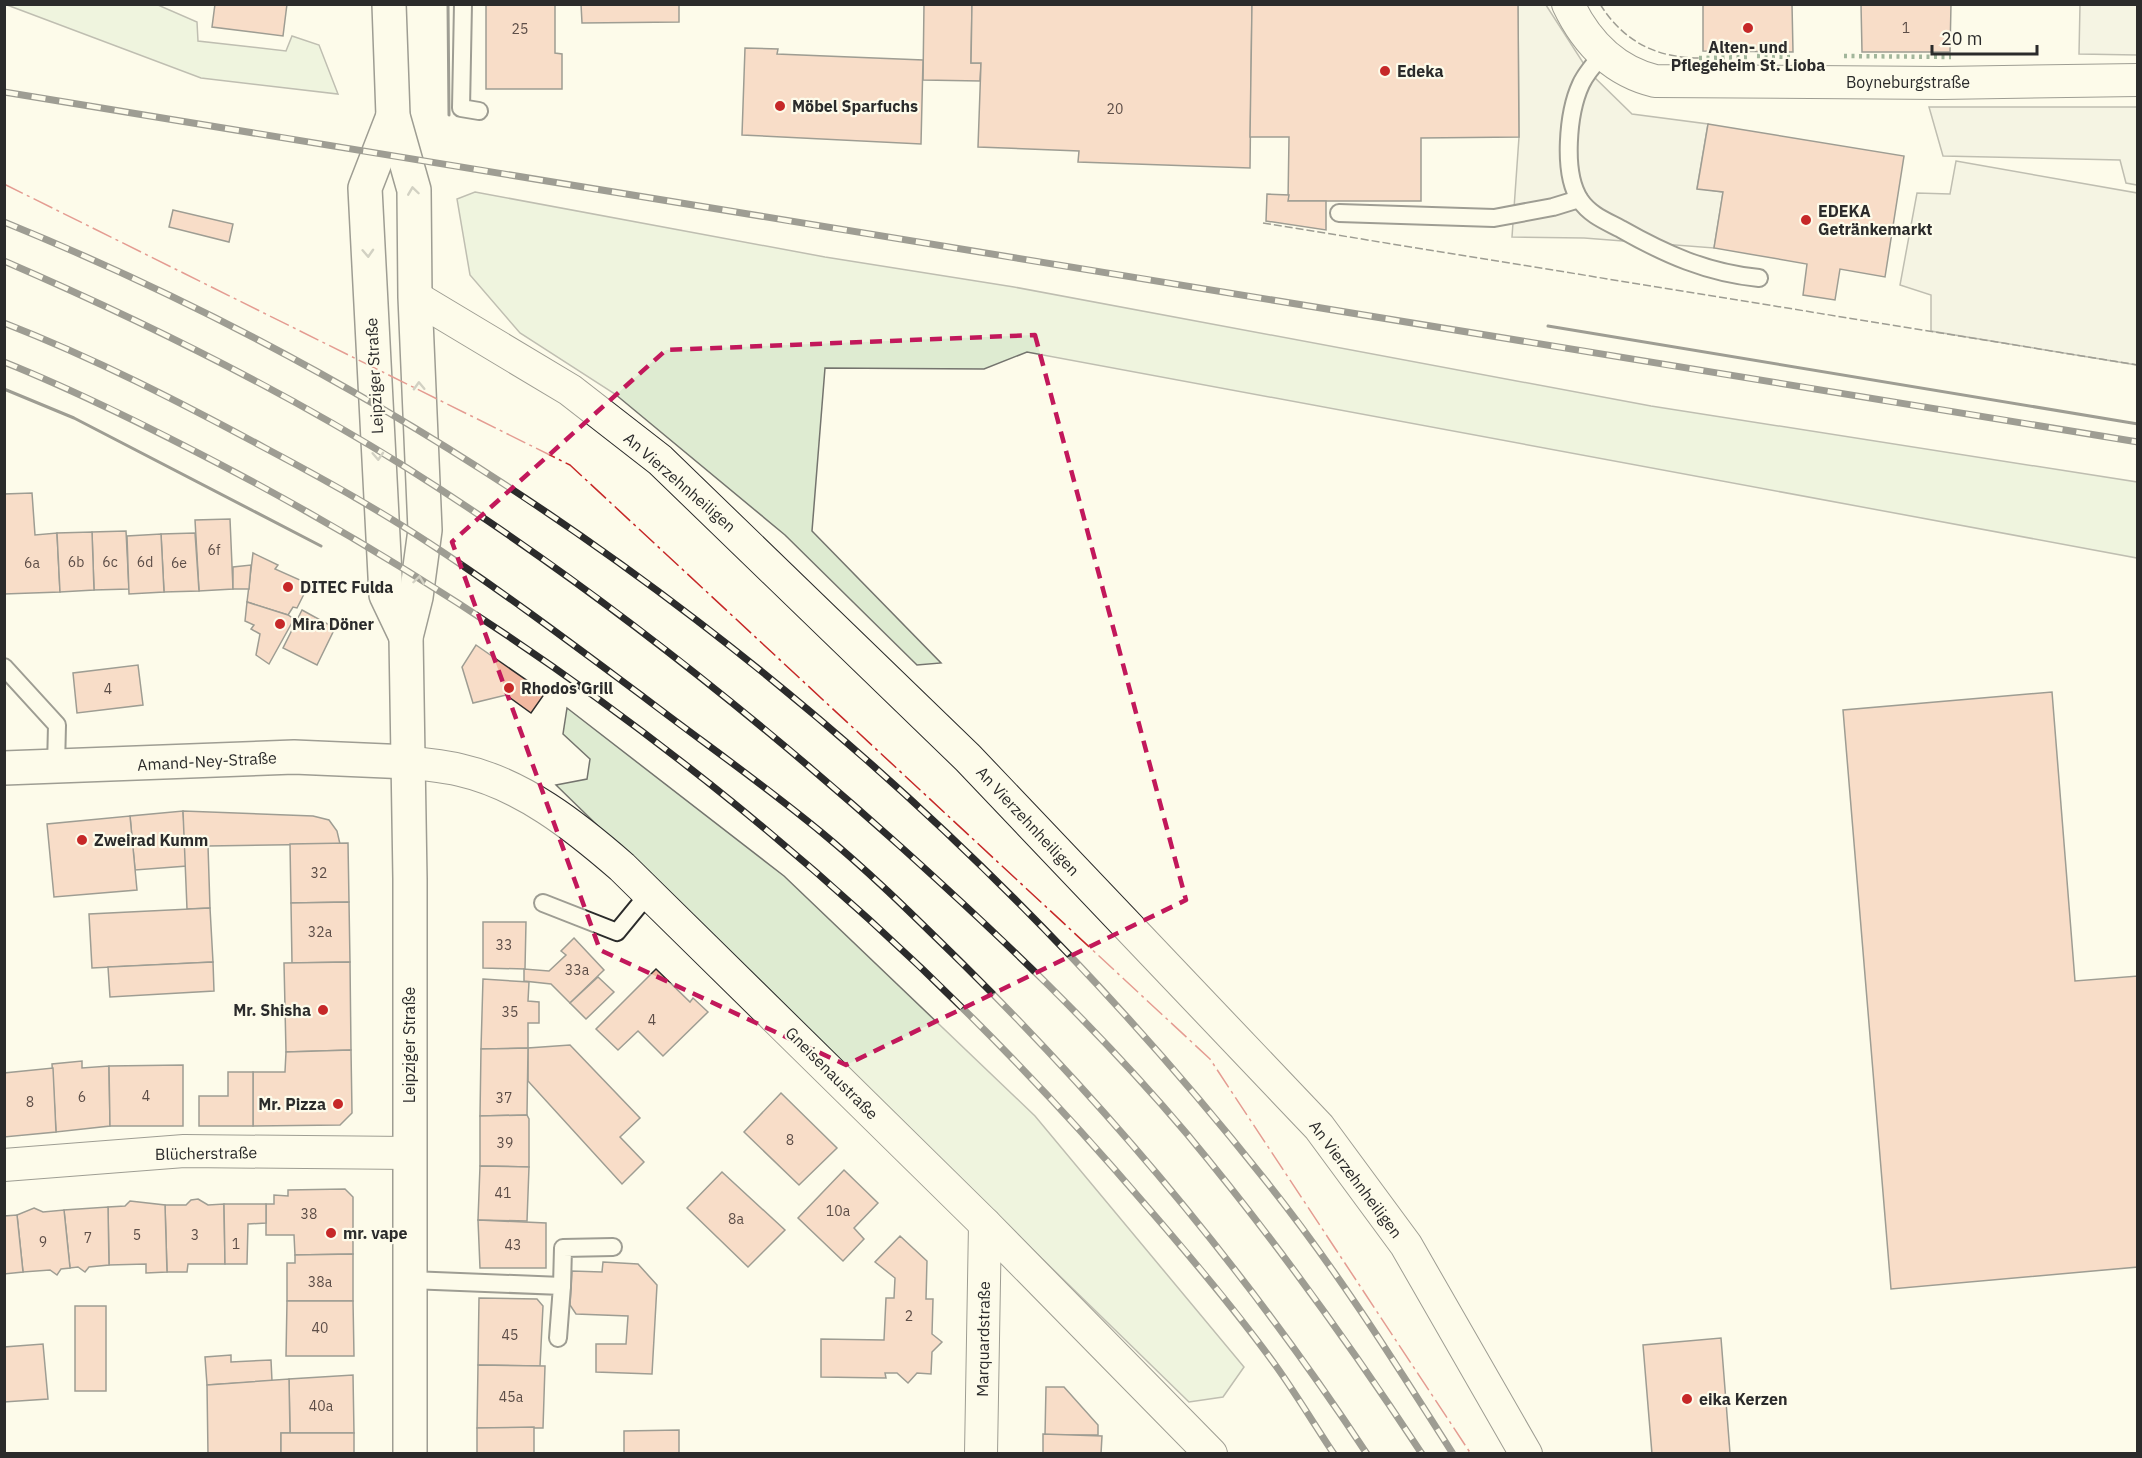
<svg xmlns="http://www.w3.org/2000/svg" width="2142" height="1458" font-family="'IBM Plex Sans',sans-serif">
<rect width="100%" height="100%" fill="#fdfbea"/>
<g fill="#deebd1" stroke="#74746e" stroke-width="1.5">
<path d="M7 5H158L197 22 198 41 286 51 292 36 319 45 338 94 201 78Z"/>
<path d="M475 192 825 257 1014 287 1651 406 2137 482V558L1027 352 984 369 825 368 812 531 941 663 917 665 785 535 615 394 520 333 470 275 457 199Z"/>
<path d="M567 708 784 876 1035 1116 1244 1367 1223 1397 1189 1402 556 785 587 779 590 759 563 734Z"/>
</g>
<g fill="#eceadb" stroke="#74746e" stroke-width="1.5">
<path d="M1518 5H1546L1589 72 1632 114 1708 124 1697 188 1723 192 1714 248 1584 238 1512 237 1519 137Z"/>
<path d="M2080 5H2137V55L2079 54Z"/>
<path d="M1929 107H2137V185L2126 183 2120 160 1943 156Z"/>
<path d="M1956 161 2137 193V365L1931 331V295L1900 285 1917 193 1950 194Z"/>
</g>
<g fill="#f2b8a0" stroke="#2b2b2b" stroke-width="1.5">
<path d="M215 4H287L283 36 212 27Z"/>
<path d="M486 4H555V53L562 54V89H486Z"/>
<path d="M581 4H679V22L582 23Z"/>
<path d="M924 4H972L971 63H981L980 81 923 80Z"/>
<path d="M972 4H1252L1250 168 1078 162 1079 151 978 147 981 63H971Z"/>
<path d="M1252 4H1518L1519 137 1421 138V201H1288L1289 137H1250Z"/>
<path d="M1703 4H1792L1793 52 1703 51Z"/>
<path d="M1861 4H1951L1950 52H1862Z"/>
<path d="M745 48 778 49 777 54 923 60 921 144 742 135Z"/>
<path d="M1708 124 1904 156 1885 277 1840 269 1835 300 1803 295 1807 264 1714 248 1723 192 1697 189Z"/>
<path d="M1267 194 1289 195 1288 201H1326V230L1266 221Z"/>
<path d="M173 210 233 224 229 242 169 227Z"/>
<path d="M32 493 35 535 57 533 60 592 4 594V494Z"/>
<path d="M230 519 233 589 199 591 195 520Z"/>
<path d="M126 531 129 589 94 590 92 532Z"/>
<path d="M92 532 94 590 60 592 57 533Z"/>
<path d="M195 533 199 591 164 592 161 534Z"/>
<path d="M161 534 164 592 129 594 127 536Z"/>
<path d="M253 553 278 565 275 569 309 584 297 608 293 607 288 615 247 602Z"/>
<path d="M251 565 249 589H233V567Z"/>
<path d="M247 602 288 615 294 619 269 664 256 655 260 634 251 629 254 625 245 621Z"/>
<path d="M302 610 335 628 317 665 283 648Z"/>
<path d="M476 645 545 693 531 713 506 695 473 703 462 667Z"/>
<path d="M138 665 143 705 77 713 73 673Z"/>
<path d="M2052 692 2075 981 2138 976V1267L1891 1289 1843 710Z"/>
<path d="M183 811 187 866 135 870 130 816Z"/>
<path d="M183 811 313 816 329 820 337 831 340 844 208 846 210 908 187 909Z"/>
<path d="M130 816 137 890 54 897 47 824Z"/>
<path d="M348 843 349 902 291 903 290 844Z"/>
<path d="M349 902 350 962 292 963 291 903Z"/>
<path d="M210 908 213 962 92 968 89 914Z"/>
<path d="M483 922H526L525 969 483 968Z"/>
<path d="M574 938 604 970 570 1003 551 984 524 981V969L549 971 566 955 561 951Z"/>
<path d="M213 962 214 991 110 997 108 967Z"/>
<path d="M350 962 351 1050 286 1052 284 963Z"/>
<path d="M656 969 690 1002 693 998 708 1012 663 1056 638 1031 618 1050 596 1029Z"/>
<path d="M598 977 614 992 586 1019 570 1003Z"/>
<path d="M483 979 529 982 528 1001 539 1002V1023H528V1048L481 1049Z"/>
<path d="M570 1045 640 1118 620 1137 644 1162 622 1184 528 1081V1048Z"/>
<path d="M528 1048 527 1115 480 1116 481 1049Z"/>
<path d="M351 1050 352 1113 340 1125 253 1126V1072H285L286 1052Z"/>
<path d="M82 1061V1068L109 1066 110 1126 56 1132 52 1064Z"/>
<path d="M183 1065V1126H110L109 1066Z"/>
<path d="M53 1068 56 1132 4 1137V1073Z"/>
<path d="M228 1072H253V1126H199V1096H228Z"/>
<path d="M781 1093 837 1148 799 1185 744 1132Z"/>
<path d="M527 1115 529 1119V1167L480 1166V1116Z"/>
<path d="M480 1166 529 1167 527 1221 478 1220Z"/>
<path d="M844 1170 878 1203 854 1228 864 1239 843 1261 798 1218Z"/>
<path d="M722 1172 785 1230 748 1267 687 1208Z"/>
<path d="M345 1189 353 1197V1254L295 1255 294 1235H266V1204H274V1195L288 1196V1190Z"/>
<path d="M198 1199 208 1205 224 1204 225 1264H188L187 1272H167L165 1205H186L191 1200Z"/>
<path d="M130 1201 165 1205 167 1272 146 1273V1264L109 1265 108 1207 125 1206Z"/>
<path d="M224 1204H266V1223L248 1224 247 1264H225Z"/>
<path d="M108 1207 109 1265 89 1267 85 1272 78 1267 70 1268 64 1210Z"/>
<path d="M34 1208 43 1212 64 1210 70 1268 61 1269 57 1275 50 1270 23 1272 17 1215Z"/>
<path d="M17 1215 23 1272 4 1274V1216Z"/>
<path d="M478 1220 546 1223V1268H480Z"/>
<path d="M900 1236 927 1261 926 1299H933L932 1334 942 1342 932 1352 931 1374 917 1373 908 1383 897 1373H885L886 1378 821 1377V1339L884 1340 886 1298H894L895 1278 875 1262Z"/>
<path d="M353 1254V1301H287V1263H295V1255Z"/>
<path d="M603 1262 638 1264 657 1285 652 1374 596 1372V1344H626L628 1316 576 1314 570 1305 572 1271 602 1272Z"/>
<path d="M479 1298 537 1299 543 1306 540 1366 478 1365Z"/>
<path d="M287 1301H353L354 1356H286Z"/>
<rect x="75" y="1306" width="31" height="85"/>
<path d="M1721 1338 1730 1453 1652 1454 1643 1345Z"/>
<path d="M43 1344 48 1399 4 1402V1347Z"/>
<path d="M231 1355V1362L271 1360 272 1381 207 1385 205 1357Z"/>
<path d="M478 1365 545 1366 543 1428H477Z"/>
<path d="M353 1375 354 1433H290L289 1379Z"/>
<path d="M289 1379 290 1433H281V1454H208L207 1385Z"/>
<path d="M1046 1387H1064L1098 1425V1435H1045Z"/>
<path d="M534 1427V1454H477V1428Z"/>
<path d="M679 1430V1454H624V1431Z"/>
<rect x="281" y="1433" width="73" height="21"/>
<path d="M1043 1434 1102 1436 1101 1454H1043Z"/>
</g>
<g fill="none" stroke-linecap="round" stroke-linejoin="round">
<defs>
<g id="service">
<path d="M463 4 461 108 479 111"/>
<path d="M1603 54C1595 63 1586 73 1581 84 1568 112 1562 173 1580 200 1590 215 1606 221 1621 229 1665 254 1707 273 1759 278"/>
<path d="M1339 213 1494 218 1553 207 1579 199"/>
<path d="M4 667 57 725 56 767"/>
<path d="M543 903 617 932 649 893"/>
<path d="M410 1280 562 1286 558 1338"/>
<path d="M562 1286 563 1248 613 1247"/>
</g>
<g id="minor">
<path d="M1568 4C1586 42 1614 71 1655 81L1941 83 2138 80"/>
<path d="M415 297 570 390 660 460 968 758 1319 1127 1406 1245 1526 1454"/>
<path d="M409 762C426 765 443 766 460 770 522 784 575 826 622 867L985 1224 1211 1454"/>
<path d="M4 1165 184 1151 409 1153"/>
<path d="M981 1454 985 1224"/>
</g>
<path id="tertiary" d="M4 768 294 757 409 762"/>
<g id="secondary">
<path d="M389 4 393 116 414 190 415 297 425 530 416 597 406 637 410 879V1454"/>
<path d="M393 116 365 188 386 595 406 637"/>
</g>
</defs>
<use href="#service" stroke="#2b2b2b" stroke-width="20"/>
<use href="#minor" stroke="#2b2b2b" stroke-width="34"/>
<use href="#tertiary" stroke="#2b2b2b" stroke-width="36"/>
<use href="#secondary" stroke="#2b2b2b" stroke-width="36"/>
<use href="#service" stroke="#fdfbea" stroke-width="16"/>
<use href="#minor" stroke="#fdfbea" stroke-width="32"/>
<use href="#tertiary" stroke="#fdfbea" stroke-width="33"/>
<use href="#secondary" stroke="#fdfbea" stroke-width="33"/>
<defs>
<g id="rail">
<path d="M4 92 2138 442"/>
<path d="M4 222C501 424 934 763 1266 1181 1335 1267 1394 1361 1453 1454"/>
<path d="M4 261C143 321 279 388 407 468 583 579 746 708 901 847 1001 937 1100 1031 1187 1134 1272 1236 1349 1343 1422 1454"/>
<path d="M4 323C94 358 180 402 265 448 320 477 376 508 429 543 502 591 571 643 641 695 701 741 763 784 821 832 872 874 919 921 966 967 1115 1115 1251 1278 1367 1454"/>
<path d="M4 362C91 397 175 440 257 484 593 666 895 912 1143 1202 1189 1255 1235 1309 1276 1366 1296 1394 1314 1424 1334 1454"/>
</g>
</defs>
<use href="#rail" stroke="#2b2b2b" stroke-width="7"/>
<use href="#rail" stroke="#fdfbea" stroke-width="4.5" stroke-dasharray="14" stroke-linecap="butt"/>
<g stroke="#34623c" stroke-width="4.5" stroke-dasharray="3 4.5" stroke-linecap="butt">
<path d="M1757 56 1790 57"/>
<path d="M1844 56 1951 57"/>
<path d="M1699 58 1748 57"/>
</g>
<g stroke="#2b2b2b" stroke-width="1.5" stroke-dasharray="8 3" stroke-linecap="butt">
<path d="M1600 4C1623 41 1656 58 1699 58"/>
<path d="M1263 223 2138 365"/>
</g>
<g stroke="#2b2b2b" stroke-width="3">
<path d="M448 4 449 115"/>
<path d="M1548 326 2138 424"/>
<path d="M4 389 74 418 321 546"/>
</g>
<path stroke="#c62828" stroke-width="1.5" stroke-dasharray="21 4.5 3 4.5" stroke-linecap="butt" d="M4 184 570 465 1210 1059 1471 1454"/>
</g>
<defs><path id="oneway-chevron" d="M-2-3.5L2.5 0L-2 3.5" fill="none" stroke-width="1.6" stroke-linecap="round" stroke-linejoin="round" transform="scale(1.5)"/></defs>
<g stroke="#9e9d94">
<use href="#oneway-chevron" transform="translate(413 191) rotate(-98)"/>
<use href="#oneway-chevron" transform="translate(368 253) rotate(87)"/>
<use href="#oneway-chevron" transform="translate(419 386) rotate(-92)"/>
<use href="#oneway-chevron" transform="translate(378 456) rotate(87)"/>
<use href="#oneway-chevron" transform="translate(419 580) rotate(-82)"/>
</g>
<path d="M0 0H2142V1458H0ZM1035 335 1186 900 846 1065 600 950 452 542 666 350Z" fill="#fdfbea" fill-opacity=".55" fill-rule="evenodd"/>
<path fill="none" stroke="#c2185b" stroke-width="4.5" stroke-dasharray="12 8" stroke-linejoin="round" d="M1035 335 1186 900 846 1065 600 950 452 542 666 350Z"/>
<g fill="#c62828" stroke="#fdfbea" stroke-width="2">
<circle cx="1748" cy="28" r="6"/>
<circle cx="1385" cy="71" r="6"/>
<circle cx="780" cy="106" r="6"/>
<circle cx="1806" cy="220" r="6"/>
<circle cx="288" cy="587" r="6"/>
<circle cx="280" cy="624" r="6"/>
<circle cx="509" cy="688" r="6"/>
<circle cx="82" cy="840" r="6"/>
<circle cx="323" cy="1010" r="6"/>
<circle cx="338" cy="1104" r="6"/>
<circle cx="331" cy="1233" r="6"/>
<circle cx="1687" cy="1399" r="6"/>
</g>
<g text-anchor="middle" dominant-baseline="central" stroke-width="4.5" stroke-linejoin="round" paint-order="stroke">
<g font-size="14" fill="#5d4e48">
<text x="1906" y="28">1</text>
<text x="520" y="29">25</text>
<text x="1115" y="109">20</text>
<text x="214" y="550">6f</text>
<text x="76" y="562">6b</text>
<text x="110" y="562">6c</text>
<text x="145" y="562">6d</text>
<text x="32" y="563">6a</text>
<text x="179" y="563">6e</text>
<text x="108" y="689">4</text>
<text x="319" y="873">32</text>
<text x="320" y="932">32a</text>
<text x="504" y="945">33</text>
<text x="577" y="970">33a</text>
<text x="510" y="1012">35</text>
<text x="652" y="1020">4</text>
<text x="146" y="1096">4</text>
<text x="82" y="1097">6</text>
<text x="504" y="1098">37</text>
<text x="30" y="1102">8</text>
<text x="790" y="1140">8</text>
<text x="505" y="1143">39</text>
<text x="503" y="1193">41</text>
<text x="838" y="1211">10a</text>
<text x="309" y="1214">38</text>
<text x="736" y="1219">8a</text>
<text x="137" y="1235">5</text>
<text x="195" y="1235">3</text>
<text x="88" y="1238">7</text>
<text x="43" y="1242">9</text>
<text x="236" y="1244">1</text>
<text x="513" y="1245">43</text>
<text x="320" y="1282">38a</text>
<text x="909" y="1316">2</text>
<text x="320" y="1328">40</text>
<text x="510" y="1335">45</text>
<text x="511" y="1397">45a</text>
<text x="321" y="1406">40a</text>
</g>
<g font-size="16" font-weight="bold" fill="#2b2b2b" stroke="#fdfbea" text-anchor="start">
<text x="1748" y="47" text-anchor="middle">Alten- und<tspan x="1748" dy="18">Pflegeheim St. Lioba</tspan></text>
<text x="1397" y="71">Edeka</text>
<text x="792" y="106">Möbel Sparfuchs</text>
<text x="1818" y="211">EDEKA<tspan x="1818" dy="18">Getränkemarkt</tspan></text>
<text x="300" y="587">DITEC Fulda</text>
<text x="292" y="624">Mira Döner</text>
<text x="521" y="688">Rhodos Grill</text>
<text x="94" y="840">Zweirad Kumm</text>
<text x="311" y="1010" text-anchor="end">Mr. Shisha</text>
<text x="326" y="1104" text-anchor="end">Mr. Pizza</text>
<text x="343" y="1233">mr. vape</text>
<text x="1699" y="1399">eika Kerzen</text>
</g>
<g font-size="16" fill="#2b2b2b" stroke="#fdfbea">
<text x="1908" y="82">Boyneburgstraße</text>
<text transform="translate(374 376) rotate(-93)">Leipziger Straße</text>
<text transform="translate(680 482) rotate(41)">An Vierzehnheiligen</text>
<text transform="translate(207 761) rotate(-3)">Amand-Ney-Straße</text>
<text transform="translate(1028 821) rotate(47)">An Vierzehnheiligen</text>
<text transform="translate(409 1045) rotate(-90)">Leipziger Straße</text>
<text transform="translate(832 1073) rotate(45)">Gneisenaustraße</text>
<text transform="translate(206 1153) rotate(-1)">Blücherstraße</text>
<text transform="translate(1356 1179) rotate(53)">An Vierzehnheiligen</text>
<text transform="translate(983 1339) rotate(-89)">Marquardstraße</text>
</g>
</g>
<rect width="2142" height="1458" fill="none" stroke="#2b2b2b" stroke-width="12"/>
<path d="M1932 45v9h105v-9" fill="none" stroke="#2b2b2b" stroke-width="3"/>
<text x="1941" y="45" font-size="18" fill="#2b2b2b" stroke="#fdfbea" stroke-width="4.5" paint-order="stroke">20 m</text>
</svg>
